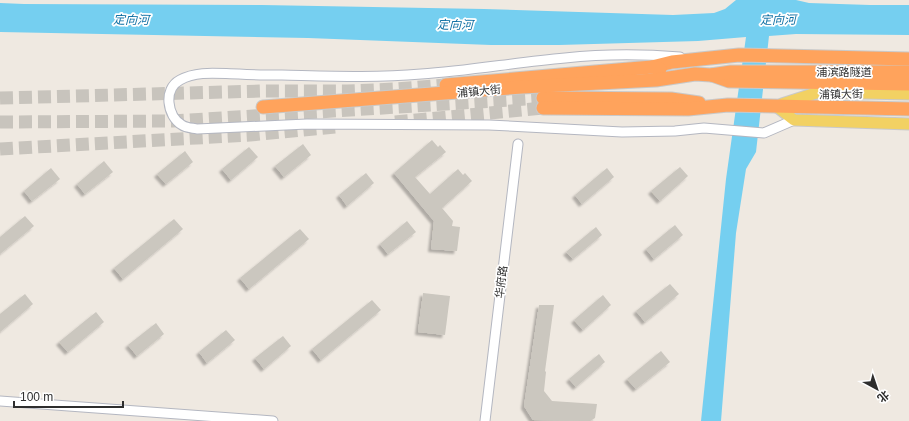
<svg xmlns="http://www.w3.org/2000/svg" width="909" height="421" font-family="Helvetica,'Noto Sans SC',sans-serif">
<defs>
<filter id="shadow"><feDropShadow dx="-3" dy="3" stdDeviation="1" flood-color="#0004"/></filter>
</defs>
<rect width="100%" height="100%" fill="#efe9e1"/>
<path fill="#75cff0" d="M736 0H796L809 3 870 5H909V35L796 34 769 36 756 152 746 169 736 233 721 421H701L726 179 746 37 698 41 559 45H491L308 38 0 32V3L24 4 262 5 484 9 673 15 714 13 725 9Z"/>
<g fill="#cbc7bf" filter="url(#shadow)">
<path d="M432 140 438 147 440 145 446 152 415 177 430 194 458 169 463 175 465 173 472 181 442 208 453 221 452 226 460 227 457 251 431 249 434 221 394 173Z"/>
<path d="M303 144 311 155 284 177 275 166Z"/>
<path d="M249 147 258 157 231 180 222 169Z"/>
<path d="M185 151 193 162 166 184 157 174Z"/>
<path d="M104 161 113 172 85 194 77 184Z"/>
<path d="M680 167 688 176 660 201 651 191Z"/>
<path d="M51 168 60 179 32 201 24 191Z"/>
<path d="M607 168 614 177 582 204 575 195Z"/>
<path d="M366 173 374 183 347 206 339 195Z"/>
<path d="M25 216 34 226 0 254V237Z"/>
<path d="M174 219 183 229 123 279 114 268Z"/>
<path d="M407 221 416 232 388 254 380 244Z"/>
<path d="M675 225 683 235 654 259 646 249Z"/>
<path d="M596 227 602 235 573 259 566 252Z"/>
<path d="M300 229 309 239 249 289 240 278Z"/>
<path d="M670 284 679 294 645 322 636 311Z"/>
<path d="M423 293 450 296 445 335 418 332Z"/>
<path d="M25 294 33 304 0 332V314Z"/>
<path d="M603 295 611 305 583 330 574 320Z"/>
<path d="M372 300 381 310 321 360 312 349Z"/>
<path d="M539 305H554L545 371 546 372 544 391 552 401 597 404 595 418 590 421 533 420 524 406Z"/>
<path d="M96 312 104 322 68 352 59 342Z"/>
<path d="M156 323 164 334 137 356 128 345Z"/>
<path d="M226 330 235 340 207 363 199 352Z"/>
<path d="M283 336 291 346 264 369 255 358Z"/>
<path d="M661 351 670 362 636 389 627 379Z"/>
<path d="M599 354 605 362 576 387 569 379Z"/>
</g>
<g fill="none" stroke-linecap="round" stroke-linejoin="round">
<g stroke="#c8c4bd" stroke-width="13" stroke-dasharray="13 6" stroke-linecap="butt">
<path d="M0 98 263 91H347L395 89 446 85"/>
<path d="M0 122 173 121 543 98"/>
<path d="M395 122 543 108"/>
<path d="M0 149 250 135 335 127"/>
</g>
<defs>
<g id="minor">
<path d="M680 57C642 54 603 54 565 58 517 62 469 71 421 74 375 78 328 76 282 75 268 75 253 75 239 74 220 74 198 70 180 80 163 89 167 116 182 125 186 128 193 128 197 129L307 124 489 125 622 132 675 131 704 128 764 133 794 120"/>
<path d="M0 401 273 421"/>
<path d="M485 421 518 144"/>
</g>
<g id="major">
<path d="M782 104 819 92 909 94"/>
<path d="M776 106 794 120 909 124"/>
</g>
<g id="highway">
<path d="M652 67 672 62 739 55 909 59"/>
<path d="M712 75 729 81 909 84"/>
<path d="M446 85 652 67 660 69"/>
<path d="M543 98 671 99 699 103"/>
<path d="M263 107 522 87 656 80 695 74 711 75 731 72H909"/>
<path d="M543 108 688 109 728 105 909 109"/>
</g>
</defs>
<use href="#minor" stroke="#b4b7c1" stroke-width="11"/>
<use href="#major" stroke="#c9c9c9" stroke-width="13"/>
<use href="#highway" stroke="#c9c9c9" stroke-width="15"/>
<use href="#minor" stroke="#fff" stroke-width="9"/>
<use href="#major" stroke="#f2d163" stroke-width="11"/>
<use href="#highway" stroke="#ffa35c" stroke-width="13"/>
</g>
<g text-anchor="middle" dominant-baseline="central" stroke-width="3.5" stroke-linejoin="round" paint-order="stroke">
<g font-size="11" fill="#2e2e2e" stroke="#fff">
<text x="844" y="72">浦滨路隧道</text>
<text transform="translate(479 91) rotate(-5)">浦镇大街</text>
<text transform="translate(841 94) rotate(-1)">浦镇大街</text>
<text transform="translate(501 282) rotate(-83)">华府路</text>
</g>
<g font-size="12" font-style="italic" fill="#0d6fa3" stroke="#fff">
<text transform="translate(131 20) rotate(1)">定向河</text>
<text transform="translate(778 20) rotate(-1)">定向河</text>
<text transform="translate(455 25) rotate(1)">定向河</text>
</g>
</g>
<g transform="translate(877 389) rotate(140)" stroke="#ffffff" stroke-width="3" paint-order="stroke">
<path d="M0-3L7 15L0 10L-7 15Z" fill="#2e2e2e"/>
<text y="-6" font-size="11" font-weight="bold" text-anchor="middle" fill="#2e2e2e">北</text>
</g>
<path d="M14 401v6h109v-6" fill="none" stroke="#2e2e2e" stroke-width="2"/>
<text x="20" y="401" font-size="12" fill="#2e2e2e" stroke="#ffffff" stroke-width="3" paint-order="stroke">100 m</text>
</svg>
